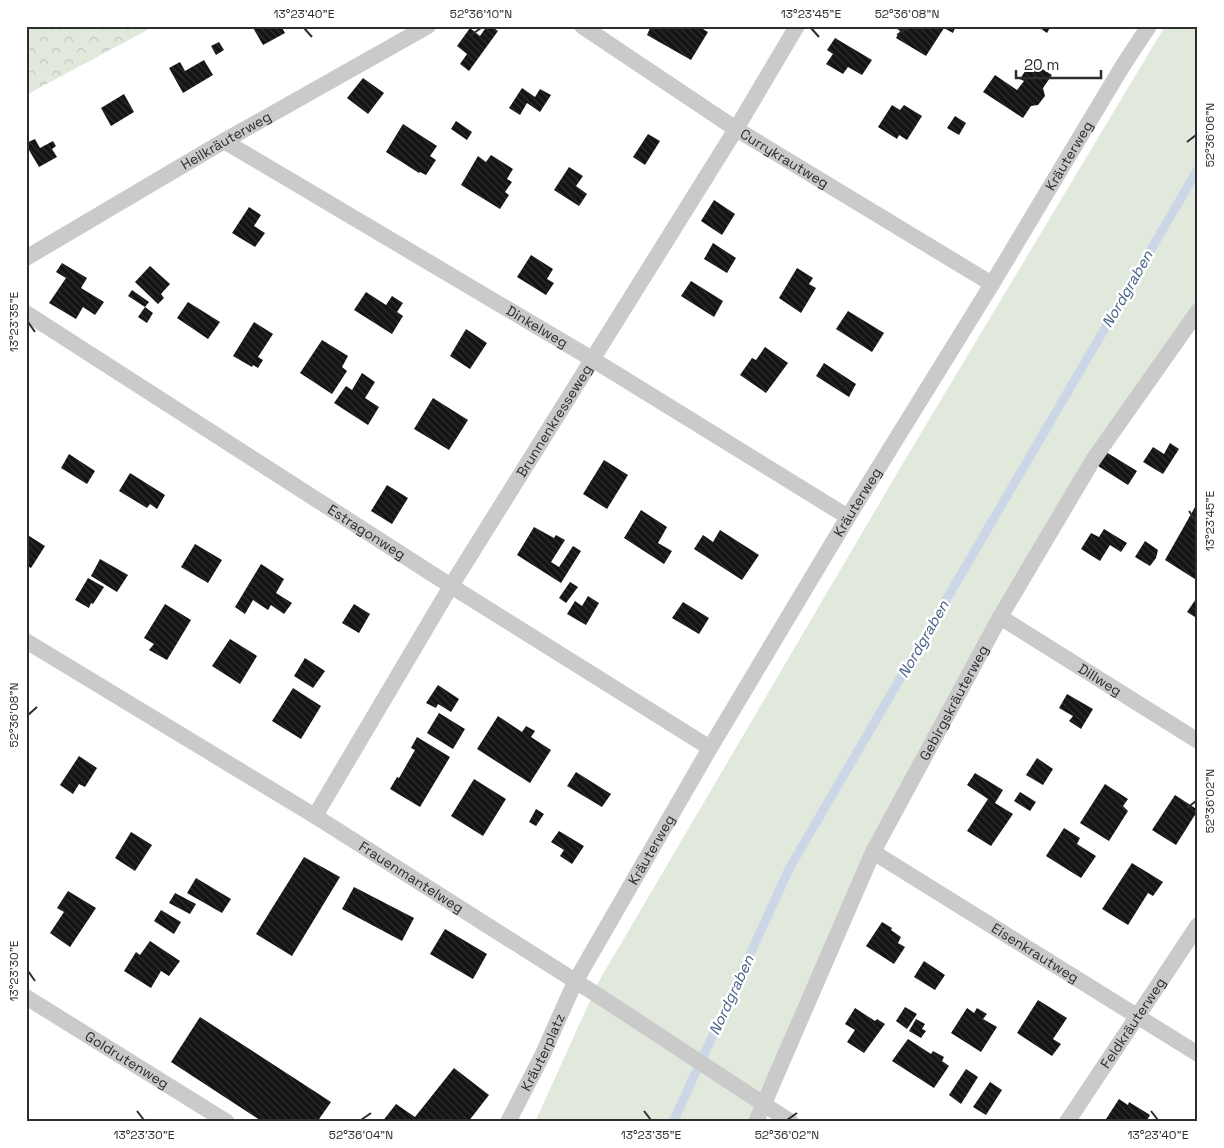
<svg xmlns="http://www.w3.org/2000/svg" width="1224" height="1148" font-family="'Space Grotesk',sans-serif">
<defs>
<pattern id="forest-crowns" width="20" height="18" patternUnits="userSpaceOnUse" patternTransform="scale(1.25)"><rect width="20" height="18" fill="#e1e9dd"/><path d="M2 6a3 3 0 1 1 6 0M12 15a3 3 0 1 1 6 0" fill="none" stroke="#c1c8be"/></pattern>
<pattern id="building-back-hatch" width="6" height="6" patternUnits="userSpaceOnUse" patternTransform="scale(1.25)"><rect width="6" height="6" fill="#141414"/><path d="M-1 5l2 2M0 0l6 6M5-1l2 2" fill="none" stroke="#2e2e2e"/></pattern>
</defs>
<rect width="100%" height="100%" fill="#fff"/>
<path fill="#e1e9dd" d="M1165 26H1198V311L1093 460 873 852 756 1122H535L599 981 899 470Z"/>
<path fill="url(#forest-crowns)" d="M26 26H155L26 95Z"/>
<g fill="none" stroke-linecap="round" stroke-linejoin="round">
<path stroke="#cbd7e7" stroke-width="9" d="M673 1122 790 867 1198 169"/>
</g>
<g fill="url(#building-back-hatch)">
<path d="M252 26H281L285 33 263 45Z"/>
<path d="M487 26H491L498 31 469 71 460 64 467 54 457 46 470 28 480 36Z"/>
<path d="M651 26H698L708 32 691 60 647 35Z"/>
<path d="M893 26H956L953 33 944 28 926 56 896 38 900 31Z"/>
<path d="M1037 26H1051L1047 33Z"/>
<path d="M835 38 872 60 862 75 848 67 843 74 826 64 833 54 827 50Z"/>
<path d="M219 42 224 50 216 55 211 46Z"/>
<path d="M204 60 213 75 183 93 169 68 180 62 185 71Z"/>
<path d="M1031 62 1052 75 1043 88 1045 96 1038 105 1031 106 1023 118 983 92 995 75 1017 90 1024 81 1020 79Z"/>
<path d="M363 78 384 93 368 114 347 98Z"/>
<path d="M522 88 535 97 540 89 551 95 540 112 527 103 520 115 509 108Z"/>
<path d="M124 94 134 112 111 126 101 108Z"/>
<path d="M892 105 900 110 904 105 922 116 907 140 899 135 897 139 878 127Z"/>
<path d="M955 116 966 123 959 135 947 128Z"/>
<path d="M456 121 472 132 467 140 451 129Z"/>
<path d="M403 124 437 146 430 156 436 160 426 175 420 172 419 173 386 152Z"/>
<path d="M648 134 660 141 645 165 633 157Z"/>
<path d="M35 139 40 148 53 141 56 146 52 149 57 157 39 167 26 145V143Z"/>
<path d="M491 155 513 169 507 179 512 182 505 192 509 195 500 209 461 185 478 156 486 162Z"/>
<path d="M569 167 583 176 576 186 587 194 579 206 554 190Z"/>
<path d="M714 200 735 214 722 235 701 221Z"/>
<path d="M249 207 261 215 254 226 265 233 255 247 232 233Z"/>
<path d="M713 243 736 258 727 273 704 259Z"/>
<path d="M531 255 553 269 547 279 554 283 546 295 517 277Z"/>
<path d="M62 263 87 278 81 288 104 302 95 315 83 307 76 319 49 303 66 278 56 272Z"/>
<path d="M150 266 170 284 161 294 164 298 158 304 135 282Z"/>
<path d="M797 268 813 278 809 284 816 288 801 313 779 298Z"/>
<path d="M691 281 723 301 714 317 681 296Z"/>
<path d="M132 290 149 302 145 307 153 313 147 323 138 317 145 307 128 296Z"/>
<path d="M366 292 386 305 392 296 403 303 397 312 403 316 392 334 354 310Z"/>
<path d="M188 302 220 322 208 339 177 318Z"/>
<path d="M848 311 884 333 872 352 836 329Z"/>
<path d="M254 322 273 334 258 357 263 360 258 368 253 365 252 367 233 356Z"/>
<path d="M466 329 487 343 470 369 450 356Z"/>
<path d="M322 340 348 356 342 367 347 371 332 394 300 373Z"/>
<path d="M765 347 788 363 766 393 740 375 752 358 756 360Z"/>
<path d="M824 363 856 384 849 397 816 376Z"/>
<path d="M362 373 375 382 365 398 379 407 368 425 334 403 346 386 352 390Z"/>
<path d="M433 398 468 420 449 450 414 429Z"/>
<path d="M1170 443 1179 449 1163 474 1143 462 1153 447 1164 454Z"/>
<path d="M1106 452 1137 471 1128 485 1098 466Z"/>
<path d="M69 454 95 471 87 484 61 468Z"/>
<path d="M604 460 628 475 607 509 583 494Z"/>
<path d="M130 473 165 495 157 509 150 504 147 508 119 491Z"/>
<path d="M387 485 408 498 392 524 371 511Z"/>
<path d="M1195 507 1198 509V581L1165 560Z"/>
<path d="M641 510 667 527 658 543 672 551 664 564 624 538Z"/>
<path d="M534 527 554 538 556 535 565 540 551 562 559 567 573 546 581 551 561 583 517 555Z"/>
<path d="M1104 529 1127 543 1121 552 1110 545 1100 561 1081 549 1091 533 1099 537Z"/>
<path d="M720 530 759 555 742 580 694 549 703 535 713 542Z"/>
<path d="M26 534 45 546 31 568 26 565Z"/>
<path d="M1145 541 1158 550 1156 558 1150 566 1135 557Z"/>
<path d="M195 544 222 560 208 583 181 567Z"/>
<path d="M100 559 128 575 117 592 91 576Z"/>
<path d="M261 564 284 579 276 593 292 603 284 614 271 605 268 610 253 600 245 614 235 607Z"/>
<path d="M88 578 104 587 93 604 91 603 89 608 75 600Z"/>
<path d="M570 582 578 587 566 603 559 598Z"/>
<path d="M588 596 599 603 586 625 567 614 575 601 582 606Z"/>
<path d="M1198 596V619L1187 612Z"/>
<path d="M683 602 709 618 699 634 672 618Z"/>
<path d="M165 604 191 620 167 660 149 650 154 644 144 638Z"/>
<path d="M354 604 370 614 359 633 342 623Z"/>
<path d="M230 639 257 656 240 684 212 666Z"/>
<path d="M305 658 325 671 313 688 294 676Z"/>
<path d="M438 685 459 699 451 712 438 704 436 708 426 703Z"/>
<path d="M293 688 321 706 301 739 272 721Z"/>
<path d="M1067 694 1093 709 1081 729 1069 721 1073 716 1059 708Z"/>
<path d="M439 713 465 729 453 749 427 733Z"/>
<path d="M498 716 522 732 526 726 535 731 531 737 551 750 530 783 477 749Z"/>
<path d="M417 737 450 757 420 807 390 789 397 777 399 778 415 750 411 748Z"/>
<path d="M79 756 97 768 85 787 79 784 73 794 60 785Z"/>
<path d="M1037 758 1053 769 1043 785 1026 775Z"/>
<path d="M576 772 611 794 602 807 567 786Z"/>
<path d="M975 773 1003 790 995 803 1013 814 991 846 967 831 988 799 967 785Z"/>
<path d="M474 779 506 799 483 836 451 816Z"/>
<path d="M1105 784 1128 799 1123 806 1128 811 1109 841 1080 823Z"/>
<path d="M1020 792 1036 802 1030 811 1014 801Z"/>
<path d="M1175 795 1198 810 1176 845 1152 830Z"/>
<path d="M536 809 544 814 536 826 529 822Z"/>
<path d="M1064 828 1080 838 1077 844 1096 856 1081 878 1046 856Z"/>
<path d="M559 831 584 846 572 864 560 856 564 850 551 842Z"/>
<path d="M131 832 152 845 135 871 115 858Z"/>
<path d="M304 857 340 877 292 956 256 934Z"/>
<path d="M1132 863 1163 882 1153 896 1148 893 1128 925 1102 909Z"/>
<path d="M196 878 231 899 222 913 187 893Z"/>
<path d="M354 887 414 918 402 941 342 909Z"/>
<path d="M68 891 96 908 70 947 50 933 64 912 57 908Z"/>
<path d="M175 893 196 904 190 914 169 903Z"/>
<path d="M161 910 181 922 174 934 154 921Z"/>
<path d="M882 922 892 928 891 930 901 937 898 943 905 947 894 964 866 946Z"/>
<path d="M445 929 487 954 473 979 430 954Z"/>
<path d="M150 941 180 961 169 976 161 971 151 988 124 971 136 952 140 955Z"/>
<path d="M924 961 945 975 935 990 914 977Z"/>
<path d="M1038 1000 1067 1018 1053 1039 1061 1044 1052 1056 1017 1033Z"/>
<path d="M905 1007 917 1014 907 1029 896 1021Z"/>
<path d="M855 1008 875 1021 877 1019 885 1024 864 1053 847 1042 855 1030 845 1024Z"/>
<path d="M967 1008 974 1013 977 1008 987 1014 983 1019 997 1027 981 1052 951 1033Z"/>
<path d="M200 1017 331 1102 317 1122H263L171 1062Z"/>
<path d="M916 1019 925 1024 922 1029 926 1031 921 1038 909 1031Z"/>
<path d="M908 1039 931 1054 933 1051 944 1057 942 1061 949 1066 934 1088 892 1061Z"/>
<path d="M454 1068 489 1095 468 1122H382L396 1104 415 1117Z"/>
<path d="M966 1069 978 1077 961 1104 949 1095Z"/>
<path d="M990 1082 1002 1090 986 1115 973 1107Z"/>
<path d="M1119 1099 1128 1105 1129 1102 1150 1115 1146 1122H1111L1106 1119Z"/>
</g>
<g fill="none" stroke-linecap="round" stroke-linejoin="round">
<g stroke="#cacaca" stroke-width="16">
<path id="s1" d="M582 26 736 129 992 284"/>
<path id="s2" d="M224 141 592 359 848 517"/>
<path id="s3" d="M26 258 224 141 428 26"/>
<path id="s4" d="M26 313 451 586 710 748"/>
<path id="s5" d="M1000 617 1198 741"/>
<path id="s6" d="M26 641 315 816 602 998 791 1122"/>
<path id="s7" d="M315 816 451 586 736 129 797 26"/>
<path id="s8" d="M873 852 1198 1054"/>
<path id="s9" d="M26 997 227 1122"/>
<path id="s10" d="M508 1122 542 1056 575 982 710 748 848 517 992 284 1122 67 1149 26"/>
<path id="s11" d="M756 1122 873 852 1000 617 1093 460 1198 311"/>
<path id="s12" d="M1067 1122 1198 925"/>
</g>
</g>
<path fill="none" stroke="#2d2d2d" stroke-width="2" d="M304 28 312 37M811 28 819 37M471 35 481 28M897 35 907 28M1187 142 1196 135M28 322 35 332M1189 511 1196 521M28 715 37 707M1187 808 1196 801M28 971 35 981M137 1111 144 1120M644 1111 651 1120M1151 1111 1158 1120M361 1120 371 1113M787 1120 797 1113"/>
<g text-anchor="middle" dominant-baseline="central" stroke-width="5" stroke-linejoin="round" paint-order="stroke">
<g font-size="14" fill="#2d2d2d" stroke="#fff">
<text stroke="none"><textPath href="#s3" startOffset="232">Heilkräuterweg</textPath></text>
<text stroke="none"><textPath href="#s10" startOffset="1118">Kräuterweg</textPath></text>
<text stroke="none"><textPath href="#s1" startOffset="242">Currykrautweg</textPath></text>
<text stroke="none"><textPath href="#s2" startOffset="364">Dinkelweg</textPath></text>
<text stroke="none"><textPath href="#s7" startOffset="462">Brunnenkresseweg</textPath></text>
<text stroke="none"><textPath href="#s10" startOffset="712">Kräuterweg</textPath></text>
<text stroke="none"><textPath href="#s4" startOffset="405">Estragonweg</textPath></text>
<text stroke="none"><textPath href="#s5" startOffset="118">Dillweg</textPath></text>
<text stroke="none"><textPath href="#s11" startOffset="464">Gebirgskräuterweg</textPath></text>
<text stroke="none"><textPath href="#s10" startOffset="308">Kräuterweg</textPath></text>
<text stroke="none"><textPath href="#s6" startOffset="452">Frauenmantelweg</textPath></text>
<text stroke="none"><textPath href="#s8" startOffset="191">Eisenkrautweg</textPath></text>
<text stroke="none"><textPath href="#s12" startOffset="119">Feldkräuterweg</textPath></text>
<text stroke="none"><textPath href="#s10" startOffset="78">Kräuterplatz</textPath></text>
<text stroke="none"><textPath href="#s9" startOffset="119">Goldrutenweg</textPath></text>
</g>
<g font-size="15" font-style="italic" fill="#456086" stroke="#fff">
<text transform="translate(1127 289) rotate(-60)">Nordgraben</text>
<text transform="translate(923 639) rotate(-60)">Nordgraben</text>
<text transform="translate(731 995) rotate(-65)">Nordgraben</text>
</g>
</g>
<rect width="1224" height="1148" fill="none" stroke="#ffffff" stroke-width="55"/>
<path d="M1016 70v8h85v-8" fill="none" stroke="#2d2d2d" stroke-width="2.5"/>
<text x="1024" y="70" font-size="15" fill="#2d2d2d" stroke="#ffffff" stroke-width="4" paint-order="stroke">20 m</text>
<rect x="28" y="28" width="1168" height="1092" fill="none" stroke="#2d2d2d" stroke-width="2"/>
<g font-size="12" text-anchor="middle" fill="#2d2d2d">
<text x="304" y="18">13°23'40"E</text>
<text x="481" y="18">52°36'10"N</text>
<text x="811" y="18">13°23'45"E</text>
<text x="907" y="18">52°36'08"N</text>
<text transform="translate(1210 135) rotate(-90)" y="4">52°36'06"N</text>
<text transform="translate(14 322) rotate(-90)" y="4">13°23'35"E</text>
<text transform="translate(1210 521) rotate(-90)" y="4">13°23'45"E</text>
<text transform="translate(14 715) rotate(-90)" y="4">52°36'08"N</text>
<text transform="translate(1210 801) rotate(-90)" y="4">52°36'02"N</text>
<text transform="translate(14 971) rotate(-90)" y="4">13°23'30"E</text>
<text x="144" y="1139">13°23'30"E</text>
<text x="361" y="1139">52°36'04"N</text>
<text x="651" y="1139">13°23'35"E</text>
<text x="787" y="1139">52°36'02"N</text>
<text x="1158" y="1139">13°23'40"E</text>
</g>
</svg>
